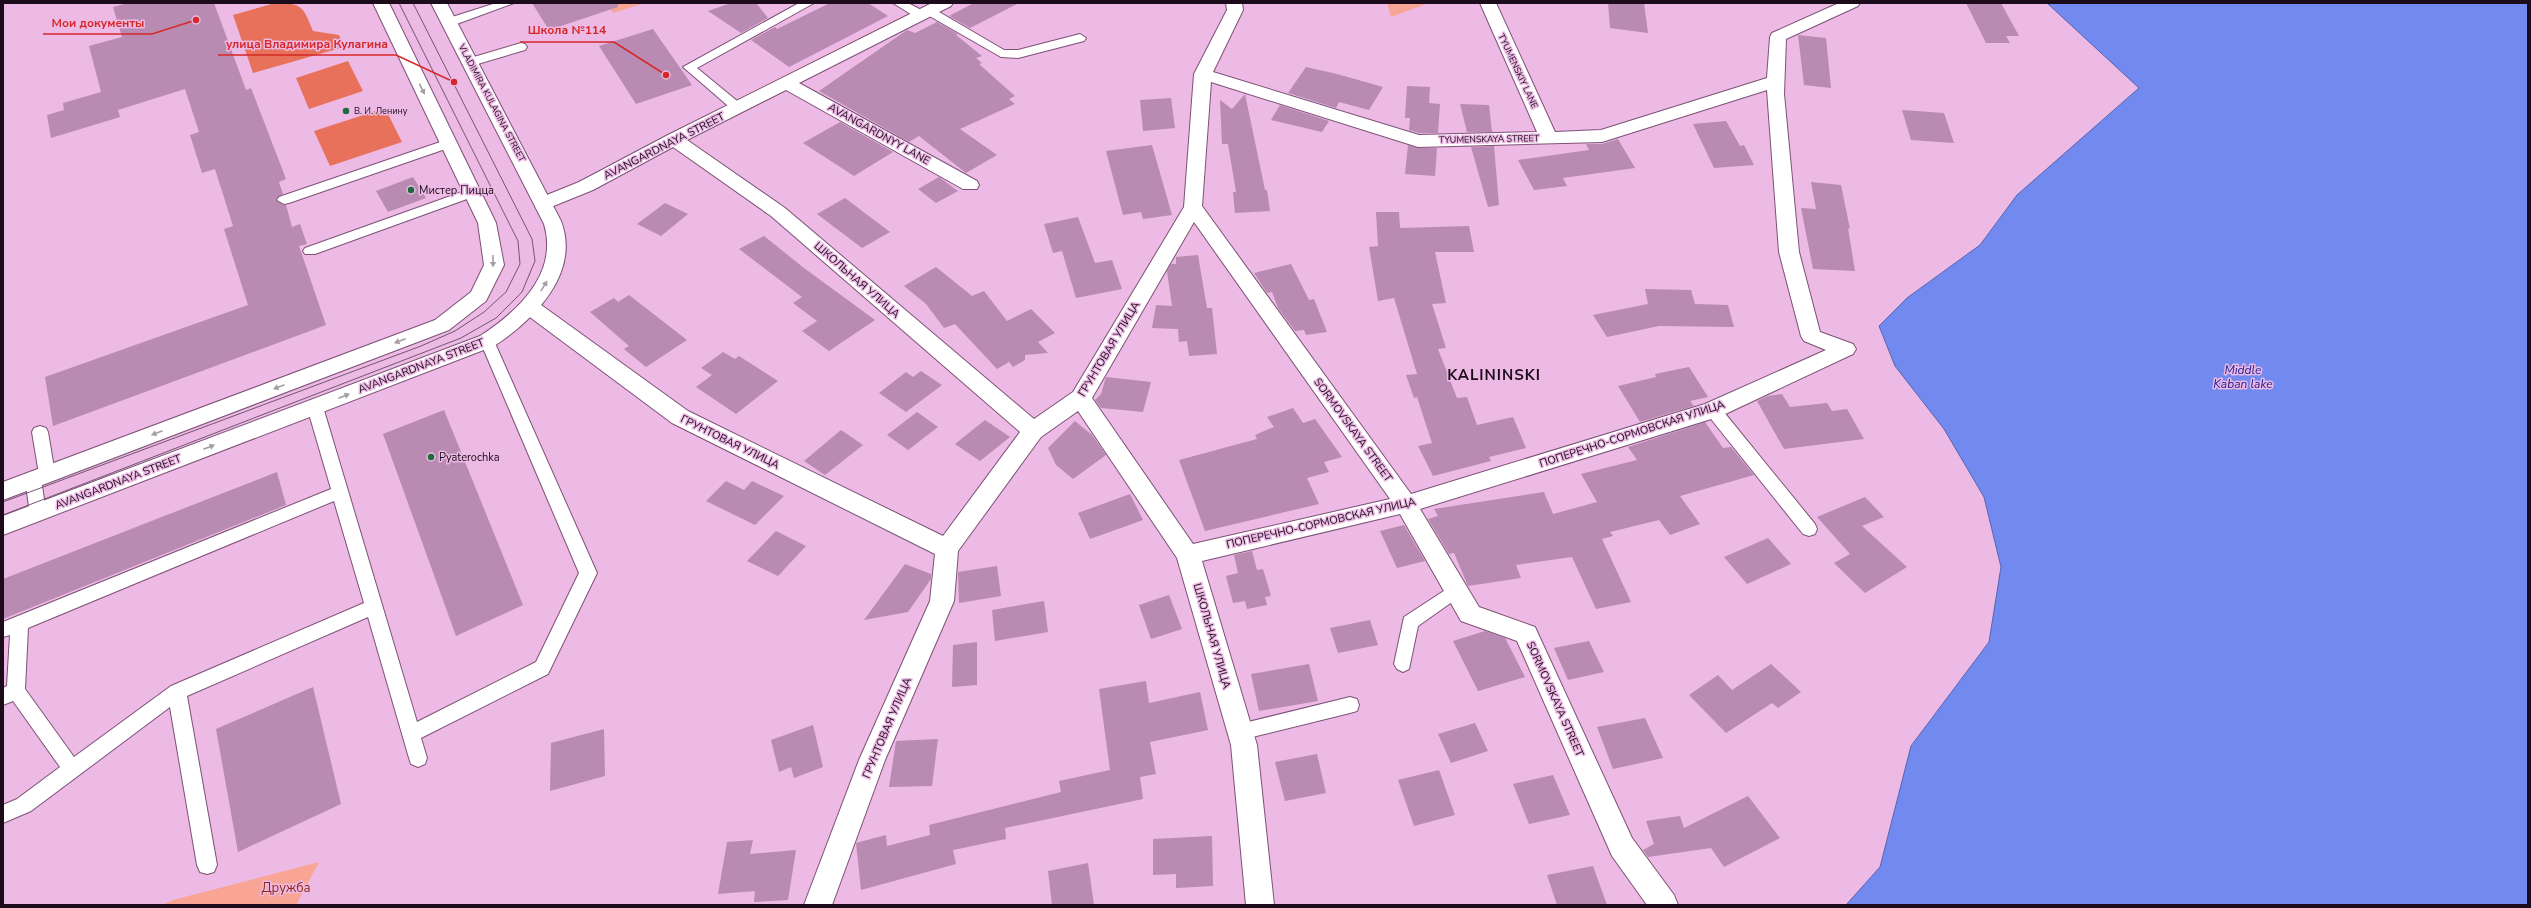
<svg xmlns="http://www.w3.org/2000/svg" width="2531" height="908" font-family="'Nunito Sans',sans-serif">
<rect width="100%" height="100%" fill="#ecbae4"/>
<g fill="#f9a595">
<path d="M606 3H645L613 13Z"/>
<path d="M1387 3H1429L1391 17Z"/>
<path d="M319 862 296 905H162L173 900Z"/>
</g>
<g fill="#e8715b">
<path d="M275 3C303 3 303 7 313 31L339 35 344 47 253 73 233 15Z"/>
<path d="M348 61 363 91 309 109 296 78Z"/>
<path d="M385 108 402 142 330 166 314 131Z"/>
</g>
<path fill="#728aef" stroke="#5864af" d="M2047 3H2528V905H1846L1880 867 1911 746 1989 642 2001 567 1984 497 1944 429 1895 366 1879 326 1907 298 1980 245 2017 195 2139 88Z"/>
<g fill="#b98ab2">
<path d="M128 3H214L246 90 251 88 286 179 279 182 283 194 276 200 286 205 292 227 300 224 307 244 299 246 326 325 53 426 45 377 248 305 224 229 233 226 215 169 202 173 190 135 199 132 185 89 118 110 120 117 51 138 47 115 64 110 63 103 101 92 89 46 122 37 113 7Z"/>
<path d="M532 3H618V7L549 30Z"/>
<path d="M731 3H756L768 18 741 33 708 11Z"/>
<path d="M830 3H868L888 16 789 67 751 40 775 27 777 29Z"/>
<path d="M974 3H1019L970 28 949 16Z"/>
<path d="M1608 3H1644L1648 33 1610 28Z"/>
<path d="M1966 3H2001L2019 36H2006L2010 43H1986Z"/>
<path d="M937 22 958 34 956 35 982 56 976 58 982 63 979 64 1015 96 1009 99 1015 104 960 129 997 155 966 173 919 136 909 142 819 91 907 30 915 33Z"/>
<path d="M653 29 692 85 636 104 599 46Z"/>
<path d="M1798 35 1826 38 1831 88 1804 85Z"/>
<path d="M1306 67 1337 74 1383 87 1369 110 1339 102 1336 108 1288 93Z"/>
<path d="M1407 86 1430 87 1429 103 1440 104 1438 133H1419L1409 130 1410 118H1405Z"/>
<path d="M1245 94 1265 190H1267L1270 211 1235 213 1233 192H1236L1228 144H1222L1220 100 1232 109Z"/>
<path d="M1171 98 1175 128 1143 131 1140 100Z"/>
<path d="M1460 104 1489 105 1492 132H1467Z"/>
<path d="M1280 105 1329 121 1322 132 1271 120Z"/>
<path d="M1902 110 1944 113 1954 143 1911 140Z"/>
<path d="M1726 121 1740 146 1744 145 1754 165 1714 168 1693 124Z"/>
<path d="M840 122 893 152 854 176 803 143Z"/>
<path d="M1618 139 1635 168 1563 178 1567 186 1534 190 1518 160 1589 150 1586 144H1602Z"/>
<path d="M1152 145 1172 215 1143 219 1141 212 1123 215 1106 151Z"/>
<path d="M1408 145 1418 148H1437L1435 176 1405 174Z"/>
<path d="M1494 146 1499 205 1488 207 1471 147Z"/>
<path d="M413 177 426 198 388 212 376 191Z"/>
<path d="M939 177 958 191 936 203 918 189Z"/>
<path d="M1811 182 1841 185 1850 229 1848 228 1855 271 1813 269 1801 208 1816 209Z"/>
<path d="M845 198 890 232 862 248 817 214Z"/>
<path d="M665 203 688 214 661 236 637 224Z"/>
<path d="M1376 212H1399L1400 228 1469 226 1474 252H1435L1446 303 1432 304 1446 348 1438 349 1457 398 1467 397 1477 425 1513 417 1526 448 1489 457 1491 461 1433 476 1418 446 1432 443 1417 397 1414 398 1406 375 1417 374 1394 298 1378 301 1369 247 1378 246Z"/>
<path d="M1078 217 1095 263 1112 260 1122 289 1076 298 1062 251 1053 253 1044 224Z"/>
<path d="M764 236 804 268 875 320 829 351 802 331 817 321 793 303 802 297 739 249Z"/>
<path d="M1198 255 1207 308H1212L1217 354 1189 356 1187 341 1179 342 1178 329 1152 328 1156 305 1172 306 1167 271 1171 264H1176V257Z"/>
<path d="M1291 264 1309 300 1314 299 1327 332 1306 335 1304 330 1295 331 1278 308 1272 292 1267 293 1254 273Z"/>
<path d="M936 267 972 296 984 291 1007 321 1031 309 1055 333 1038 342 1048 353 1025 355V360L1013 367 1009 362 997 369 955 324 944 328 926 304 904 286Z"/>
<path d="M1645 289 1691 290 1695 304 1728 305 1734 327 1659 326 1607 337 1593 315 1648 304Z"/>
<path d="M629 295 687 340 646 367 624 349 629 346 590 312 614 298 618 302Z"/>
<path d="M723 352 735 359 739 356 778 381 736 414 696 387 712 375 701 368Z"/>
<path d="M1689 367 1708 397 1690 401 1694 406 1640 422 1618 386 1656 377 1655 374Z"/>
<path d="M921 371 942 385 906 412 879 393 906 372 913 377Z"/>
<path d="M1106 377 1151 382 1143 412 1101 408 1095 400 1101 394Z"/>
<path d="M1782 394 1790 407 1827 403 1832 411 1847 409 1864 439 1784 449 1757 401 1768 396Z"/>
<path d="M1293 408 1303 423 1315 419 1342 457 1324 462 1329 472 1307 478 1319 504 1205 531 1179 460 1257 439 1255 435 1274 427 1267 417Z"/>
<path d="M444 410 523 605 456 636 383 434Z"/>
<path d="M917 412 938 427 908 450 887 435Z"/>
<path d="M985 420 1010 437 980 461 955 444Z"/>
<path d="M1075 421 1092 435 1106 455 1073 479 1056 465 1048 448Z"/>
<path d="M1705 422 1723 448 1731 447 1754 475 1680 496 1700 524 1670 535 1659 520 1610 532 1613 536 1602 539 1631 602 1596 609 1572 557 1516 565 1521 578 1468 586 1454 553 1449 554 1428 519 1438 516 1434 509 1544 492 1553 514 1597 502 1581 474 1637 460 1628 447Z"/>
<path d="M841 430 863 445 825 475 804 461Z"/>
<path d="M277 472 286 505 3 619V579Z"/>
<path d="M726 481 744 490 752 481 784 496 755 525 706 501Z"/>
<path d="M1130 494 1143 520 1090 539 1078 513Z"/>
<path d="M1865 497 1884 517 1862 526 1907 567 1865 593 1834 563 1850 554 1817 517Z"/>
<path d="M1404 525 1425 561 1397 568 1380 531Z"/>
<path d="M776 531 806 546 778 576 747 561Z"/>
<path d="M1768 538 1791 564 1747 584 1724 557Z"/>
<path d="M1252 551 1257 570 1263 569 1271 596 1265 597 1267 605 1247 609 1245 601 1233 603 1226 576 1238 573 1234 555Z"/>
<path d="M905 564 931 574V579L908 612 864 620Z"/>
<path d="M997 566 1001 596 959 603 958 572Z"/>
<path d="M1169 595 1182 629 1151 639 1139 605Z"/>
<path d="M1044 601 1048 632 995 641 992 610Z"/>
<path d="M1370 620 1378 645 1338 653 1330 628Z"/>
<path d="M1485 631 1505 638 1525 677 1478 691 1453 641Z"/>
<path d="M1589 641 1604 672 1568 680 1554 648Z"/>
<path d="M977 642V685L952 687 953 645Z"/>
<path d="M1309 664 1318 701 1259 711 1251 674Z"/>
<path d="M1771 664 1801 692 1778 708 1772 703 1726 733 1689 695 1718 675 1732 690Z"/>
<path d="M1146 681 1149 703 1200 692 1208 730 1150 742 1156 774 1140 777 1143 799 1005 828 1006 839 953 850 956 864 861 890 856 843 886 835 887 846 930 835 929 825 1061 792 1059 781 1110 770 1099 689Z"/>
<path d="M313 687 341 804 238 852 216 729Z"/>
<path d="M1645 718 1663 758 1613 769 1597 727Z"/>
<path d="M1475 723 1488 751 1451 763 1438 734Z"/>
<path d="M813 725 823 767 794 778 791 767 779 772 771 740Z"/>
<path d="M604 729 605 776 550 791 551 743Z"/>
<path d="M938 739 932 786 889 787 896 741Z"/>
<path d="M1317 754 1326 793 1285 801 1275 762Z"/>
<path d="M1439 770 1455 815 1414 826 1398 780Z"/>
<path d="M1553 775 1570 815 1529 824 1513 784Z"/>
<path d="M1748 796 1780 838 1724 867 1711 848 1648 857 1643 850 1654 844 1646 821 1680 816 1684 828Z"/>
<path d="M1212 836 1213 886 1176 888V874L1153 875V839Z"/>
<path d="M753 840 750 854 796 850 788 900 754 902 755 891 718 894 727 842Z"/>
<path d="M1088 863 1094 905H1052L1048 871Z"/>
<path d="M1593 866 1607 905H1557L1547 875Z"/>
</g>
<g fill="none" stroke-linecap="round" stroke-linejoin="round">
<defs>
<g id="service">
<path d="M496 3H514L454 25 450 26 444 22 446 19Z"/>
<path d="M799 3H814L697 68 742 105 744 108 742 111H734L683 67Z"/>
<path d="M893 3H908L925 12 926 9H934L1004 50H1018L1080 34 1086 38 1084 41 1018 58 1001 57 926 14 925 18H917Z"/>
<path d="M521 43 525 44 527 47 525 50 471 66 465 62 467 59Z"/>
<path d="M449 139 456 143 454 146 289 203 284 204 277 200 279 197Z"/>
<path d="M473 188 480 192 478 195 315 254H305L303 251 305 248Z"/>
<path d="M487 336 492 337 494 341 597 573 548 674 421 738 427 758 425 764 418 767 411 764 409 758 368 617 187 696 217 865 214 872 207 874 200 872 197 865 170 707 31 811 3 823V805L17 799 60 767 13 701 3 705V688L7 686 10 635 3 637V622L331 489 307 407 310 403H320L323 407 417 722 536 662 579 573 480 341 482 337ZM334 501 364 603 171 686 74 757 25 689 28 628Z"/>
<path d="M1713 404 1719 406 1815 524 1817 529 1815 534 1809 536 1803 534 1707 414 1705 410 1707 406Z"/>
<path d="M40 426 46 428 48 432 55 474 53 478 47 480 41 478 39 474 32 432 34 428Z"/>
<path d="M33 473 39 475 41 479 46 513 44 518 38 520 32 518 30 513 25 479 27 475Z"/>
<path d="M1456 583 1462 585 1465 590 1462 595 1418 626 1409 669 1403 672 1397 669 1394 664 1404 617Z"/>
<path d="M1350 697 1357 699 1359 705 1357 711 1350 713 1240 740 1233 738 1231 732 1233 726 1240 724Z"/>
</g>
<path id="minor" d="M932 3H953L951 6 799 83 977 181 979 185 977 189H963L786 90 687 140 785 208 1034 419 1073 392 1184 207 1194 74 1227 10 1226 3H1242L1243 10 1213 72 1419 135 1537 132 1480 3H1496L1555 132 1601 130 1767 78 1770 37 1772 33 1839 3H1860L1858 6 1786 39 1784 94 1799 252 1820 332 1853 344 1856 349 1853 354 1721 416 1420 509 1479 607 1535 627 1632 838 1674 895 1678 905H1647L1612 856 1517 641 1461 621 1400 514 1202 561 1257 745 1274 905H1246L1231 745 1177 558 1078 411 1041 437 958 551 954 601 885 760 832 905H804L859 760 930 601 935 554 672 423 523 312 520 307 523 302 530 300 537 302 688 411 943 536 1020 432 771 216 673 147 593 190 551 207 544 209 537 207 535 203 537 199 579 182 668 135ZM1211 82 1418 147 1602 142 1767 90 1779 252 1801 336 1804 341 1826 350 1705 404 1411 494 1202 206ZM1194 222 1390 499 1193 544 1092 398Z"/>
<g id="secondary">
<path d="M373 3H389L496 223 504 265 486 301 449 330 3 500V482L435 320 471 292 484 265 478 223Z"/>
<path d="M431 3H447L561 221C581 273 534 320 494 346L3 535V516L480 336C517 312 559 274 544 224Z"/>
</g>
</defs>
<use href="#service" stroke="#7d5176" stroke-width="2"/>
<use href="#minor" stroke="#7d5176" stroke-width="2"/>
<use href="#secondary" stroke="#7d5176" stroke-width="2"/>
<use href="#service" fill="#fff" fill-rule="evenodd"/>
<use href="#minor" fill="#fff" fill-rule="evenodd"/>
<use href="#secondary" fill="#fff" fill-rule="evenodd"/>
<g stroke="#74556f" stroke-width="1">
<path d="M3 502 421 346 455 331 484 312 506 292 520 264 518 241 399 3"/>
<path d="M3 515 461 338 496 318 522 292 535 261 532 239 413 3"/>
</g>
</g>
<defs><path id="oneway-solid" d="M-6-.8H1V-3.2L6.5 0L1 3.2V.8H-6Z"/></defs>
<g fill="#a49da3">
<use href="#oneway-solid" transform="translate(422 89) rotate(64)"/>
<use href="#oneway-solid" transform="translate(493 261) rotate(89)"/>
<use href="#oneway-solid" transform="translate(544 286) rotate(-59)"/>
<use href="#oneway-solid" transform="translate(400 341) rotate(159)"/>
<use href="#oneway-solid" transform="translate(279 387) rotate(159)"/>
<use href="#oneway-solid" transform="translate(344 396) rotate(-21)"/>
<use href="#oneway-solid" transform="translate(157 433) rotate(159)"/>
<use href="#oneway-solid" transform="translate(209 447) rotate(-21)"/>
</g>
<g fill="#1e6c3b" stroke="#ecbae4" stroke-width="1.5">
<circle cx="346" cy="111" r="4"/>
<circle cx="411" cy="190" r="4"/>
<circle cx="431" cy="457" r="4"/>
</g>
<g text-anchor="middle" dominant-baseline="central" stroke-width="3" stroke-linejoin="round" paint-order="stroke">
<g font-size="9" fill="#1c0b1a" stroke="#ecbae4">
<text transform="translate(1518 71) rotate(65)">TYUMENSKIY LANE</text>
<text transform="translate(492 103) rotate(62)">VLADIMIRA KULAGINA STREET</text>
<text transform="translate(1489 139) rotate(-1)">TYUMENSKAYA STREET</text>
</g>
<g font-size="9" fill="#1c0b1a" stroke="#ecbae4" text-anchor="start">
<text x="354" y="111">В. И. Ленину</text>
</g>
<g font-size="11" fill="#1c0b1a" stroke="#ecbae4">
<text transform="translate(879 134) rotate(29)">AVANGARDNYY LANE</text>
<text transform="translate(664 146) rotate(-27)">AVANGARDNAYA STREET</text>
<text transform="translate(857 280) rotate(41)">ШКОЛЬНАЯ УЛИЦА</text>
<text transform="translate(1109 349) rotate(-59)">ГРУНТОВАЯ УЛИЦА</text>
<text transform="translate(421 366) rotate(-21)">AVANGARDNAYA STREET</text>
<text transform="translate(1353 430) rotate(54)">SORMOVSKAYA STREET</text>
<text transform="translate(1632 434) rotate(-18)">ПОПЕРЕЧНО-СОРМОВСКАЯ УЛИЦА</text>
<text transform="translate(730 442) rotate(26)">ГРУНТОВАЯ УЛИЦА</text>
<text transform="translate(118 482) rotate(-21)">AVANGARDNAYA STREET</text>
<text transform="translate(1321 523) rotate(-13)">ПОПЕРЕЧНО-СОРМОВСКАЯ УЛИЦА</text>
<text transform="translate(1212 636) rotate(74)">ШКОЛЬНАЯ УЛИЦА</text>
<text transform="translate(1555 699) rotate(66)">SORMOVSKAYA STREET</text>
<text transform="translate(887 728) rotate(-67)">ГРУНТОВАЯ УЛИЦА</text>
</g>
<g font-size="11" fill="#1c0b1a" stroke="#ecbae4" text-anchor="start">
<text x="419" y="190">Мистер Пицца</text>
<text x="439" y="457">Pyaterochka</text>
</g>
<g font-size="12" font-style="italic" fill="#1e188f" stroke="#ecbae4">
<text x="2243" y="370">Middle<tspan x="2243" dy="14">Kaban lake</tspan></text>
</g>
<g font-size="13" fill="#922615" stroke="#ecbae4">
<text x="286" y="888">Дружба</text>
</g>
<g font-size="15" font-weight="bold" letter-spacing="1" fill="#1c0b1a" stroke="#ecbae4">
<text x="1494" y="375">KALININSKI</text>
</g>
</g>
<path fill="none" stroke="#d62828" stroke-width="1.5" d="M196 20L152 34H43M666 75L614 42H520M454 82L396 55H218"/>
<g fill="#d62828" stroke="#ecbae4" stroke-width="1.5">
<circle cx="196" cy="20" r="4"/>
<circle cx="666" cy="75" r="4"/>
<circle cx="454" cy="82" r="4"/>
</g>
<g font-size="12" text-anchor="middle" font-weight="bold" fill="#d62828" stroke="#ecbae4" stroke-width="3" stroke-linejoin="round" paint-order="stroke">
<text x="98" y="27">Мои документы</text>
<text x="567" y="34">Школа №114</text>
<text x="307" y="48">улица Владимира Кулагина</text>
</g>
<rect width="2531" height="908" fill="none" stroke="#1c0b1a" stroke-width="8"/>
</svg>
